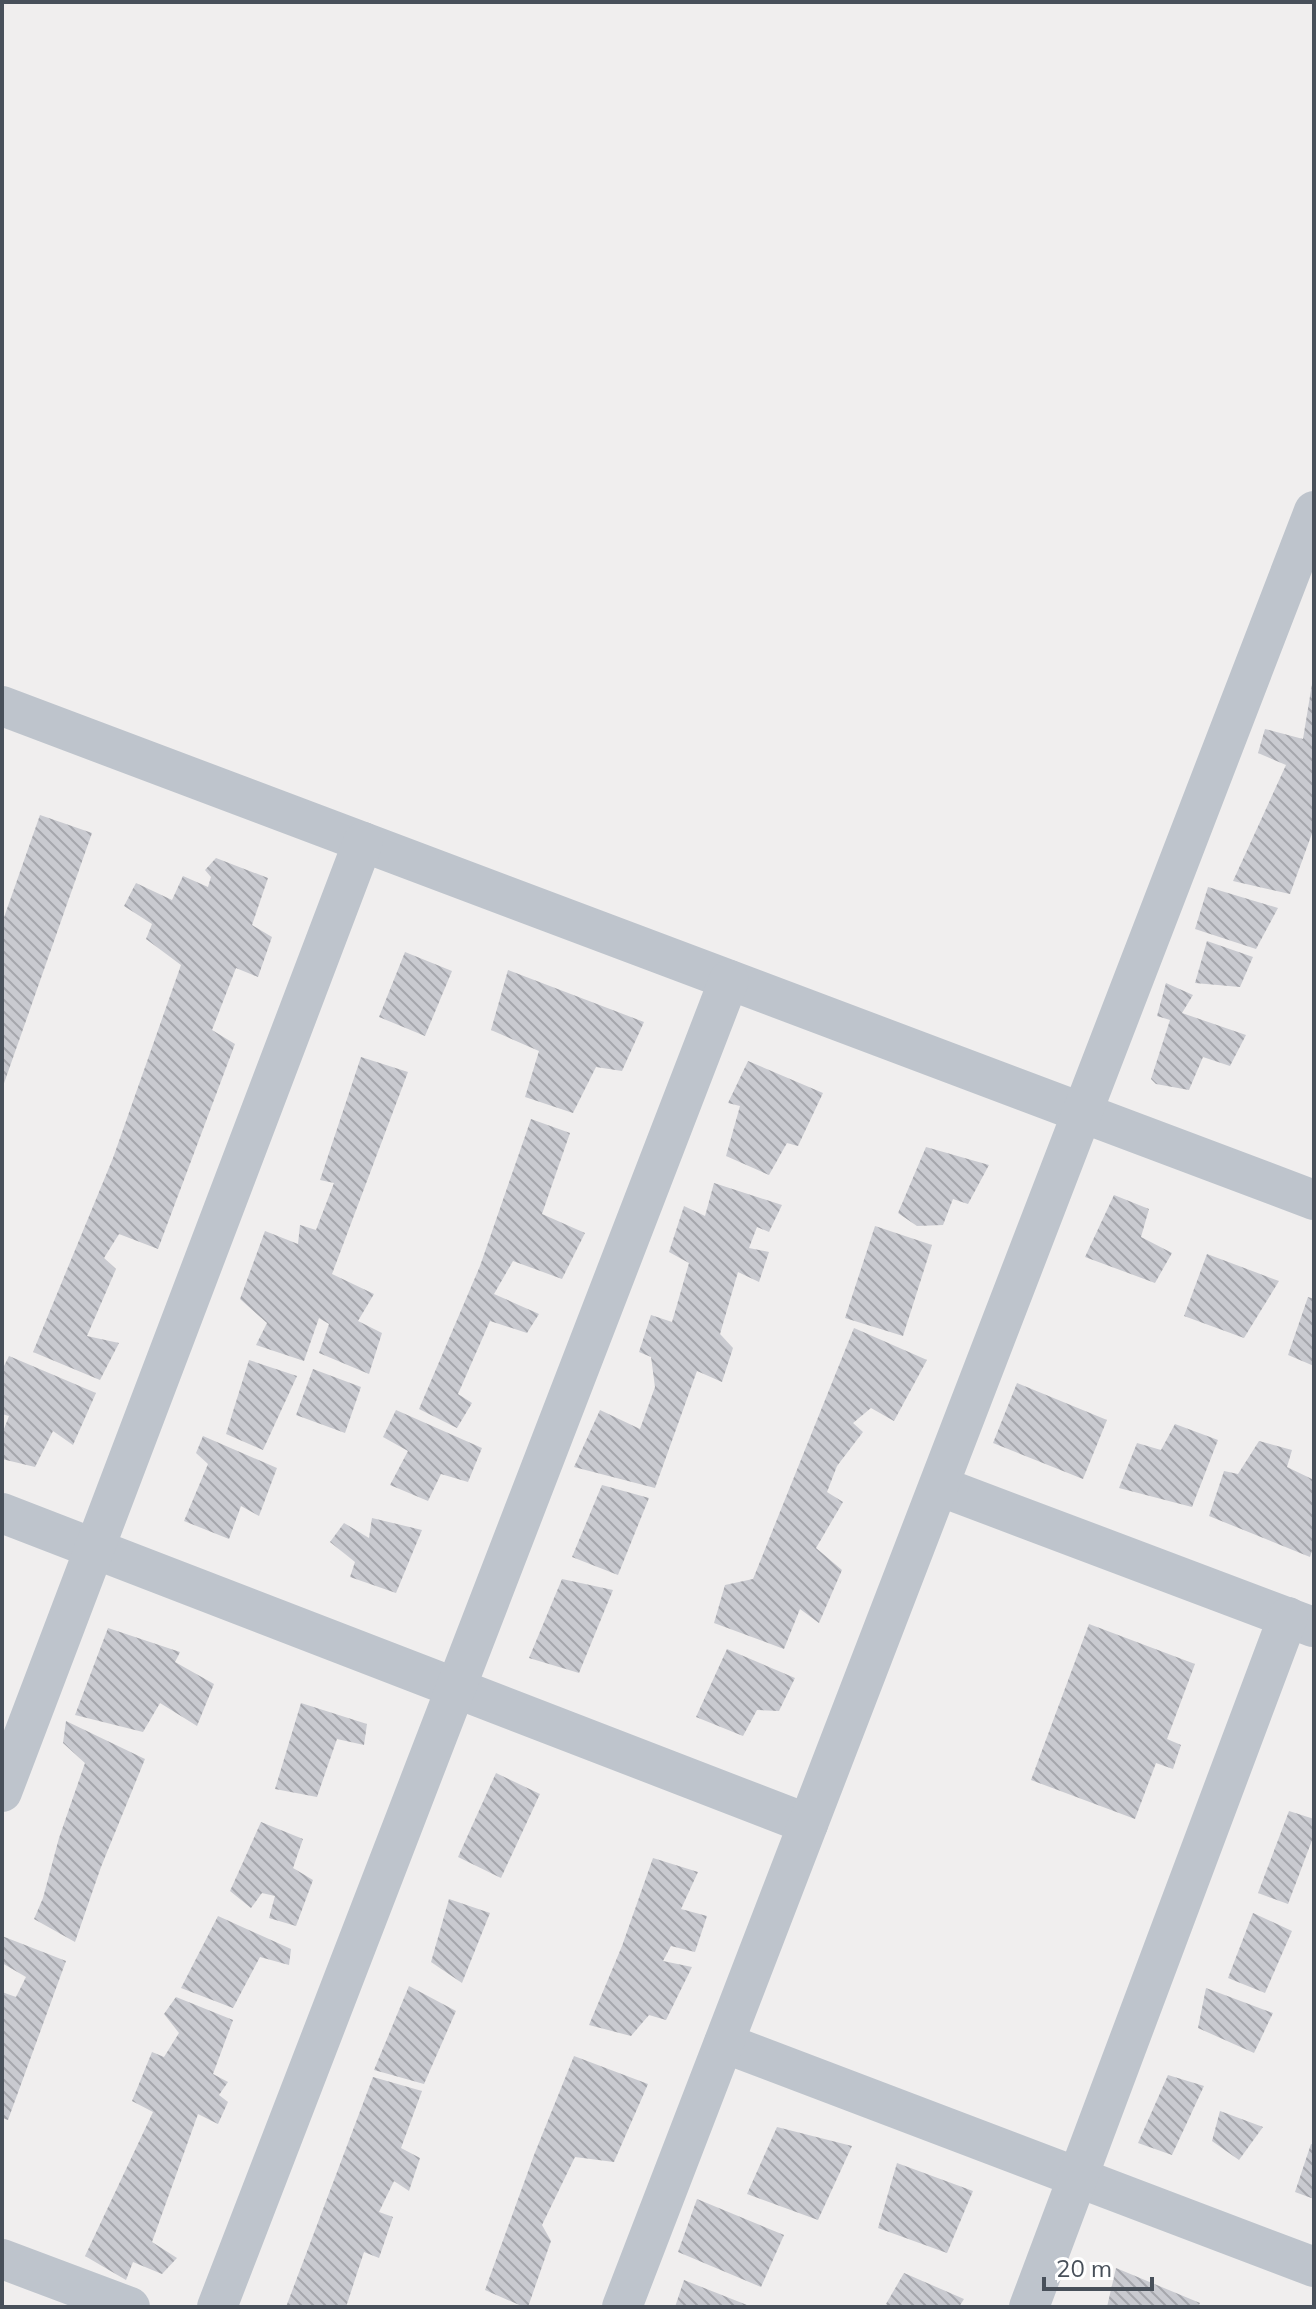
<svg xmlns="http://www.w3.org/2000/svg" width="1316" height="2309" font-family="Mulish,sans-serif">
<defs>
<pattern id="building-back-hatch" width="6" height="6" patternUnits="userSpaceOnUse" patternTransform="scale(2)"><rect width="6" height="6" fill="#c9cad0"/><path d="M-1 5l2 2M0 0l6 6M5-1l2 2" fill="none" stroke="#a5a6ac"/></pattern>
</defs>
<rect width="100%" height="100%" fill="#f0eeee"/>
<g fill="url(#building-back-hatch)">
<path d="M1312 684H1314V828L1290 894 1233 881 1286 765 1258 753 1265 729 1303 739Z"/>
<path d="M40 815 92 833 2 1089V923Z"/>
<path d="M216 858 268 878 252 925 272 937 258 977 236 968 212 1030 235 1044 158 1249 119 1234 104 1258 116 1269 87 1336 119 1343 100 1380 33 1352 113 1158 181 965 146 939 152 924 124 906 136 883 172 900 183 876 208 887 211 877 205 870Z"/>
<path d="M1208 887 1278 908 1256 949 1195 929Z"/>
<path d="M1207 941 1253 957 1240 987 1195 983Z"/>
<path d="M405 952 452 971 425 1036 379 1017Z"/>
<path d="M508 970 644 1022 622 1071 596 1067 573 1113 525 1097 539 1051 491 1030Z"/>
<path d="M1166 983 1193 995 1182 1013 1246 1035 1230 1066 1203 1057 1189 1090 1156 1084 1151 1079 1170 1020 1157 1016Z"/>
<path d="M361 1057 408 1072 332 1274 374 1294 358 1321 382 1333 369 1374 319 1353 329 1324 319 1318 304 1361 256 1345 267 1323 240 1299 265 1231 298 1244 300 1225 316 1230 334 1183 320 1180Z"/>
<path d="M748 1061 823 1093 798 1146 787 1143 769 1175 726 1156 740 1106 728 1103Z"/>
<path d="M531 1119 570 1133 542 1214 585 1233 562 1279 513 1261 494 1294 539 1314 527 1333 490 1321 458 1394 472 1403 457 1428 419 1409 480 1266Z"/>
<path d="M926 1147 989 1165 968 1204 953 1199 943 1225 917 1226 898 1213Z"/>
<path d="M714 1183 782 1205 769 1232 757 1227 749 1248 769 1252 759 1282 738 1272 720 1334 733 1348 722 1382 697 1371 655 1488 574 1467 600 1410 640 1429 655 1387 651 1357 639 1352 651 1315 672 1322 689 1263 669 1252 684 1206 705 1216Z"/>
<path d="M1114 1195 1149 1209 1141 1237 1172 1253 1155 1283 1085 1257Z"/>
<path d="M875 1226 932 1245 903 1336 845 1318Z"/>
<path d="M1207 1254 1279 1281 1244 1338 1184 1316Z"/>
<path d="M1308 1297 1314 1299V1366L1288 1355Z"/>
<path d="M854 1328 927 1360 894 1421 871 1408 853 1423 863 1432 837 1466 827 1492 843 1502 816 1548 842 1570 819 1623 800 1609 784 1649 714 1623 725 1585 753 1579Z"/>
<path d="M9 1356 96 1393 73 1445 53 1431 35 1467 2 1459V1434L9 1416 2 1414V1370Z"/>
<path d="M249 1360 297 1376 263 1450 226 1434Z"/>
<path d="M313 1369 361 1387 345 1433 296 1415Z"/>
<path d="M1017 1383 1107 1420 1083 1479 993 1443Z"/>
<path d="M396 1410 482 1448 468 1482 441 1474 428 1501 390 1485 408 1451 383 1437Z"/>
<path d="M1175 1424 1218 1440 1192 1507 1119 1488 1137 1443 1161 1450Z"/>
<path d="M203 1436 277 1468 259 1516 241 1506 229 1539 184 1521 208 1464 196 1453Z"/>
<path d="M1259 1441 1292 1450 1287 1467 1314 1480V1544L1310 1557 1209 1516 1224 1471 1238 1474Z"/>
<path d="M602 1485 649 1498 618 1575 572 1557Z"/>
<path d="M372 1518 422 1530 396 1593 350 1577 355 1562 330 1542 344 1523 369 1538Z"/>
<path d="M562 1579 613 1590 579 1673 529 1658Z"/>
<path d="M1089 1624 1195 1664 1167 1739 1181 1745 1173 1769 1156 1763 1135 1819 1031 1780Z"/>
<path d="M108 1628 180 1652 175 1662 214 1684 197 1726 160 1703 143 1732 75 1715Z"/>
<path d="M727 1649 795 1678 779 1711 757 1710 743 1736 696 1717Z"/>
<path d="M301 1703 367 1724 364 1745 337 1739 317 1797 275 1789Z"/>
<path d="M66 1721 145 1759 101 1867 75 1942 34 1919 43 1898 59 1838 85 1763 63 1743Z"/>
<path d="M496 1773 540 1794 501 1878 458 1857Z"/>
<path d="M1289 1811 1314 1819V1835L1288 1904 1258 1893Z"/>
<path d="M261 1822 303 1839 293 1868 313 1880 296 1926 269 1918 275 1896 262 1893 251 1908 230 1891Z"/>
<path d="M653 1858 698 1872 681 1909 707 1916 695 1952 671 1946 663 1961 692 1967 666 2020 649 2015 631 2036 589 2025 622 1946Z"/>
<path d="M449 1899 490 1913 462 1983 431 1962Z"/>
<path d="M1253 1913 1292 1931 1265 1993 1228 1978Z"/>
<path d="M218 1916 291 1949 289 1965 260 1957 233 2008 181 1988Z"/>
<path d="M2 1936 66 1961 8 2120 2 2118V1992L16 1997 26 1977 2 1963Z"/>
<path d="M409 1986 456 2011 424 2084 374 2070Z"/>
<path d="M1206 1988 1273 2013 1254 2053 1198 2028Z"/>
<path d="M176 1997 233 2020 213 2074 228 2082 219 2095 228 2102 218 2124 198 2114 152 2242 177 2258 162 2274 133 2262 126 2280 85 2256 153 2112 132 2101 152 2052 164 2057 179 2033 164 2014Z"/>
<path d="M574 2056 648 2084 614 2162 575 2157 542 2225 551 2241 528 2307H524L485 2290 534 2155Z"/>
<path d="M1168 2075 1204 2086 1172 2155 1138 2143Z"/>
<path d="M373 2077 422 2091 401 2148 420 2158 409 2191 394 2181 379 2212 393 2217 379 2258 364 2252 346 2307H286Z"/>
<path d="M1220 2111 1263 2127 1239 2160 1212 2141Z"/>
<path d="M777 2127 852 2146 818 2220 747 2194Z"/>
<path d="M1311 2144 1314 2145V2199L1295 2192Z"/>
<path d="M897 2163 973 2191 947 2253 878 2228Z"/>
<path d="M697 2199 784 2235 761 2287 678 2252Z"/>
<path d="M1116 2268 1200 2303 1198 2307H1107Z"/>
<path d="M904 2273 964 2299 959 2307H890L886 2304Z"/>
<path d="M684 2280 752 2307H675Z"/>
</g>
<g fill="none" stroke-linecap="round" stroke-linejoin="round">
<g stroke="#bec4cc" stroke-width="40">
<path d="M2 706 1314 1200"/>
<path d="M939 1486 1313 1627"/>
<path d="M2 1513 808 1824"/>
<path d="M2 1792 363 842"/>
<path d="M724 2043 1314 2267"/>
<path d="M2 2259 130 2307"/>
<path d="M217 2307 729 980"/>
<path d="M622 2307 1314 511"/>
<path d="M1029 2307 1288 1617"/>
</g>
</g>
<rect width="1316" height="2309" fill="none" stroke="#48505a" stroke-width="8"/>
<path d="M1044 2277v12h108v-12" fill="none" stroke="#48505a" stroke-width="4"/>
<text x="1056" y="2277" font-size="24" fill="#48505a" stroke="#ffffff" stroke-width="6" paint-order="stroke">20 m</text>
</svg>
